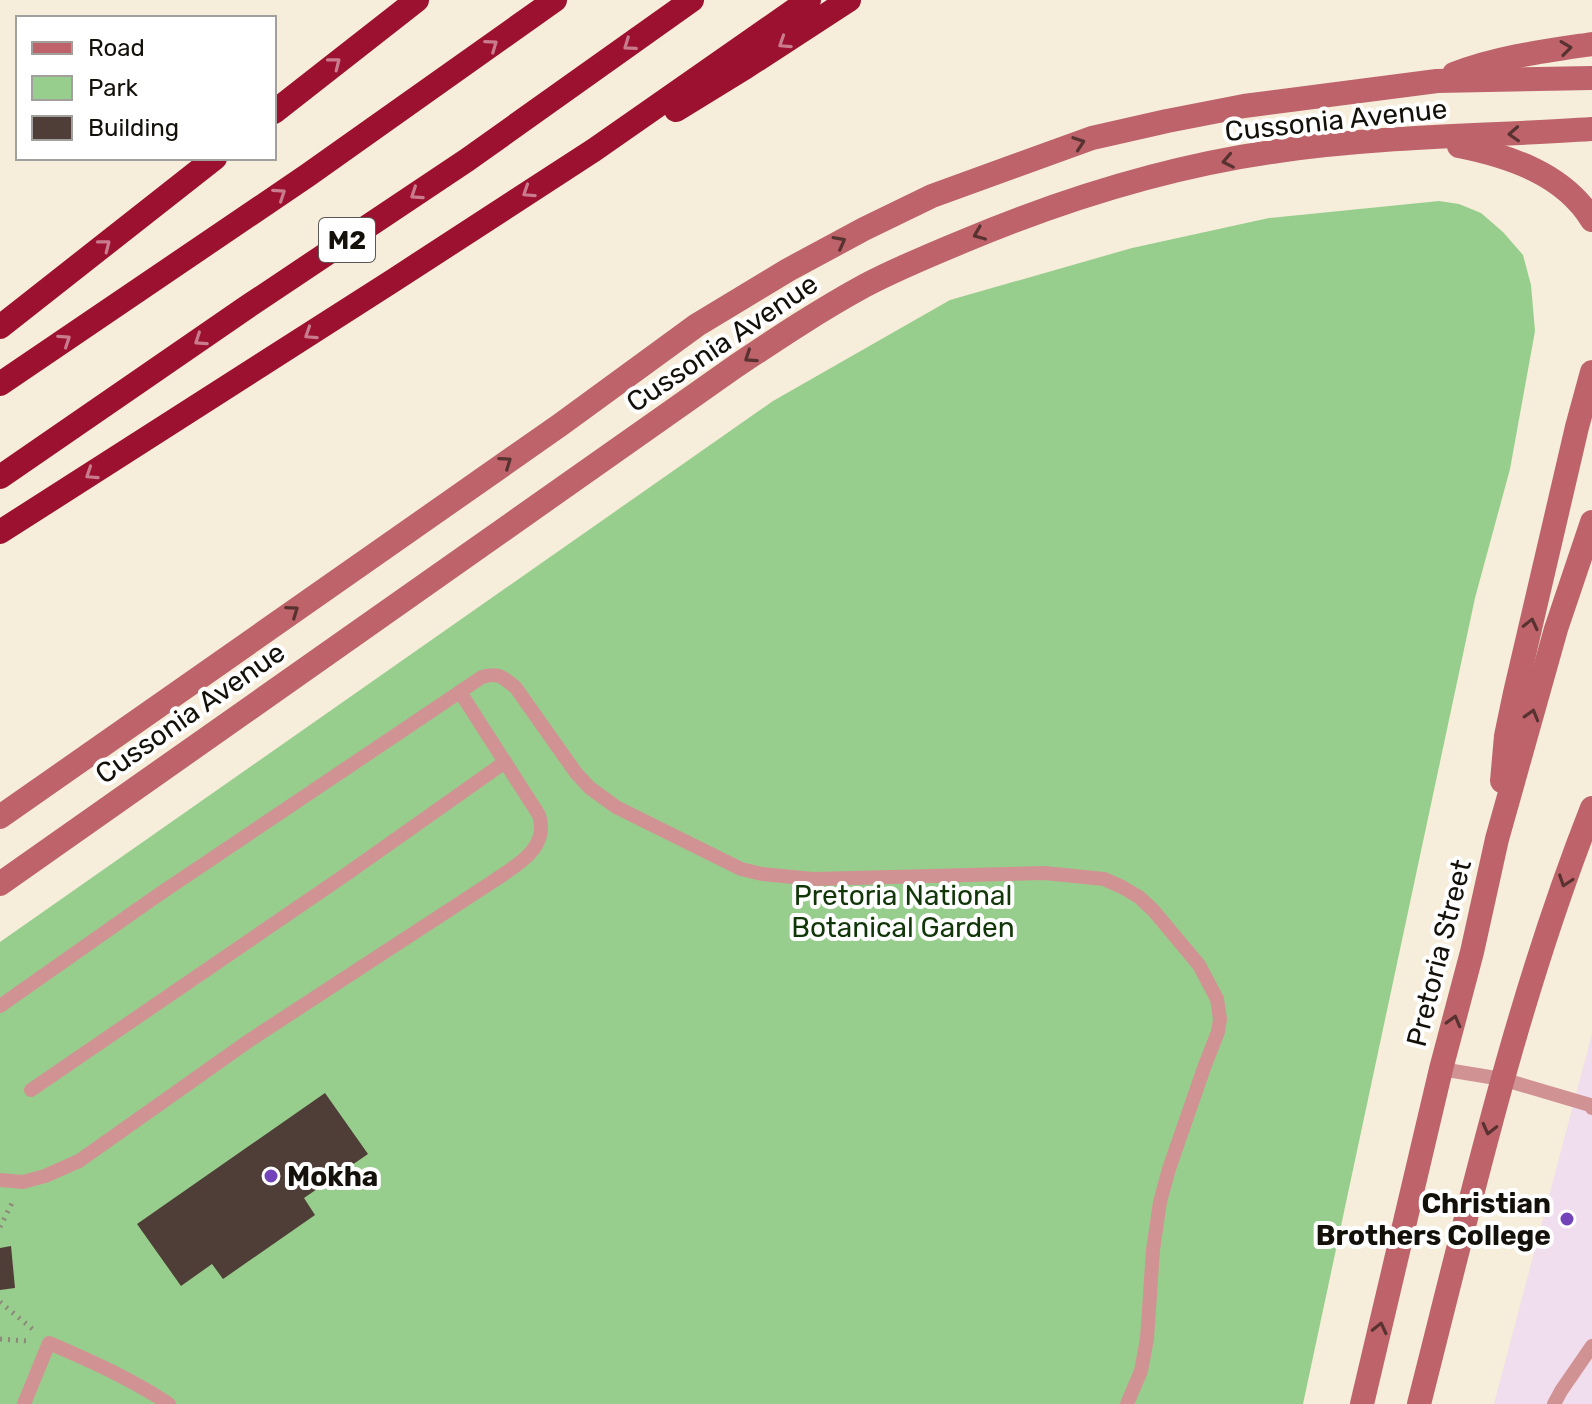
<svg xmlns="http://www.w3.org/2000/svg" width="1592" height="1404" font-family="Rubik,sans-serif">
<rect width="100%" height="100%" fill="#f6edda"/>
<path fill="#f0ddee" d="M1592 1034V1404H1494Z"/>
<path fill="#98ce8d" d="M1439 201 1459 204 1481 213 1503 232 1523 255 1531 285 1535 331 1510 469 1475 598 1303 1404H0V942L773 401 950 300 1132 248 1269 218Z"/>
<g fill="#4f3d38">
<path d="M325 1093 368 1154 304 1198 315 1215 223 1279 212 1264 181 1286 137 1224Z"/>
<path d="M11 1246 15 1288 0 1290V1248Z"/>
</g>
<g fill="none" stroke-linecap="round" stroke-linejoin="round">
<g stroke="#8d877a" stroke-width="5" stroke-dasharray="2 6" stroke-linecap="butt">
<path d="M0 1227 12 1203"/>
<path d="M0 1302 36 1332"/>
<path d="M0 1339 28 1341"/>
</g>
<g stroke="#d19294" stroke-width="14">
<path d="M0 1006 158 895 482 677C499 672 503 677 516 688L576 773 590 788 616 807 741 869 762 874 813 879 1044 873 1104 879 1122 887 1139 897 1153 910 1199 965 1217 999 1220 1019 1218 1032 1205 1065 1169 1169 1160 1202 1153 1250 1147 1339 1141 1371 1127 1404"/>
<path d="M1441 1069 1502 1079 1590 1105 1592 1108"/>
<path d="M31 1090 348 873 505 762"/>
<path d="M0 1180 23 1182 45 1176 79 1161 250 1040 492 882C515 866 550 849 539 815L460 692"/>
<path d="M24 1404 49 1343C91 1361 131 1379 169 1404"/>
<path d="M1554 1404 1561 1391 1592 1346"/>
</g>
<g stroke="#bd6369" stroke-width="24">
<path d="M1454 74C1498 57 1545 51 1592 44"/>
<path d="M1459 146C1509 156 1564 174 1592 220"/>
<path d="M1502 781 1506 736 1515 693 1577 427 1592 372"/>
<path d="M0 817 560 425 697 325 788 270 864 229 932 196 1092 138 1167 121 1244 106 1437 81 1592 78"/>
<path d="M0 884 736 366C778 338 820 310 864 286 896 269 930 255 964 241 1064 199 1170 166 1278 151 1381 136 1488 136 1592 129"/>
<path d="M1362 1404 1441 1069 1472 952 1497 839 1556 629 1592 522"/>
<path d="M1419 1404C1470 1204 1516 1000 1592 808"/>
</g>
<g stroke="#9c1030" stroke-width="24">
<path d="M676 110 746 67 849 0"/>
<path d="M274 112 417 0"/>
<path d="M0 327 215 158"/>
<path d="M0 384 308 175 555 0"/>
<path d="M0 477 247 307 467 160 692 0"/>
<path d="M0 532 394 280 594 150 809 0"/>
</g>
</g>
<defs><path id="oneway-chevron" d="M-2-3.5L2.5 0L-2 3.5" fill="none" stroke-width="1.6" stroke-linecap="round" stroke-linejoin="round" transform="scale(2)"/></defs>
<g stroke="#c97c8d">
<use href="#oneway-chevron" transform="translate(784 43) rotate(147)"/>
<use href="#oneway-chevron" transform="translate(492 45) rotate(-35)"/>
<use href="#oneway-chevron" transform="translate(629 45) rotate(145)"/>
<use href="#oneway-chevron" transform="translate(335 63) rotate(-38)"/>
<use href="#oneway-chevron" transform="translate(528 192) rotate(147)"/>
<use href="#oneway-chevron" transform="translate(280 194) rotate(-34)"/>
<use href="#oneway-chevron" transform="translate(416 194) rotate(146)"/>
<use href="#oneway-chevron" transform="translate(105 245) rotate(-38)"/>
<use href="#oneway-chevron" transform="translate(310 334) rotate(147)"/>
<use href="#oneway-chevron" transform="translate(65 340) rotate(-34)"/>
<use href="#oneway-chevron" transform="translate(200 340) rotate(146)"/>
<use href="#oneway-chevron" transform="translate(91 474) rotate(147)"/>
</g>
<g stroke="#583231">
<use href="#oneway-chevron" transform="translate(1566 48) rotate(-8)"/>
<use href="#oneway-chevron" transform="translate(1514 134) rotate(177)"/>
<use href="#oneway-chevron" transform="translate(1079 143) rotate(-19)"/>
<use href="#oneway-chevron" transform="translate(1228 161) rotate(169)"/>
<use href="#oneway-chevron" transform="translate(979 234) rotate(158)"/>
<use href="#oneway-chevron" transform="translate(840 242) rotate(-28)"/>
<use href="#oneway-chevron" transform="translate(750 357) rotate(146)"/>
<use href="#oneway-chevron" transform="translate(506 462) rotate(-35)"/>
<use href="#oneway-chevron" transform="translate(293 611) rotate(-35)"/>
<use href="#oneway-chevron" transform="translate(1531 624) rotate(-77)"/>
<use href="#oneway-chevron" transform="translate(1532 715) rotate(-74)"/>
<use href="#oneway-chevron" transform="translate(1565 881) rotate(109)"/>
<use href="#oneway-chevron" transform="translate(1454 1021) rotate(-75)"/>
<use href="#oneway-chevron" transform="translate(1489 1129) rotate(104)"/>
<use href="#oneway-chevron" transform="translate(1380 1328) rotate(-77)"/>
</g>
<g fill="#7343ba" stroke="#fff" stroke-width="3">
<circle cx="271" cy="1176" r="8"/>
<circle cx="1567" cy="1219" r="8"/>
</g>
<g text-anchor="middle" dominant-baseline="central" stroke-width="8" stroke-linejoin="round" paint-order="stroke">
<rect fill="#fff" stroke="#5a5854" stroke-width="2" x="319" y="218" width="56" height="44" rx="6"/>
<g font-size="26" font-weight="bold" fill="#14110b">
<text x="347" y="240">M2</text>
</g>
<g font-size="28" fill="#14110b" stroke="#fff">
<text transform="translate(1336 120) rotate(-6)">Cussonia Avenue</text>
<text transform="translate(722 343) rotate(-34)">Cussonia Avenue</text>
<text transform="translate(190 713) rotate(-35)">Cussonia Avenue</text>
<text transform="translate(1439 953) rotate(-76)">Pretoria Street</text>
</g>
<g font-size="28" fill="#113608" stroke="#fff">
<text x="903" y="895">Pretoria National<tspan x="903" dy="32">Botanical Garden</tspan></text>
</g>
<g font-size="28" font-weight="bold" fill="#14110b" stroke="#fff" text-anchor="start">
<text x="287" y="1176">Mokha</text>
<text x="1551" y="1203" text-anchor="end">Christian<tspan x="1551" dy="32">Brothers College</tspan></text>
</g>
</g>
<rect x="16" y="16" width="260" height="144" fill="#ffffff" stroke="#a1a09d" stroke-width="2"/>
<rect x="32" y="42" width="40" height="12" fill="#bd6369" stroke="#a1a09d" stroke-width="2"/>
<text x="88" y="56" font-size="24" fill="#14110b">Road</text>
<rect x="32" y="76" width="40" height="24" fill="#98ce8d" stroke="#a1a09d" stroke-width="2"/>
<text x="88" y="96" font-size="24" fill="#14110b">Park</text>
<rect x="32" y="116" width="40" height="24" fill="#4f3d38" stroke="#a1a09d" stroke-width="2"/>
<text x="88" y="136" font-size="24" fill="#14110b">Building</text>
</svg>
